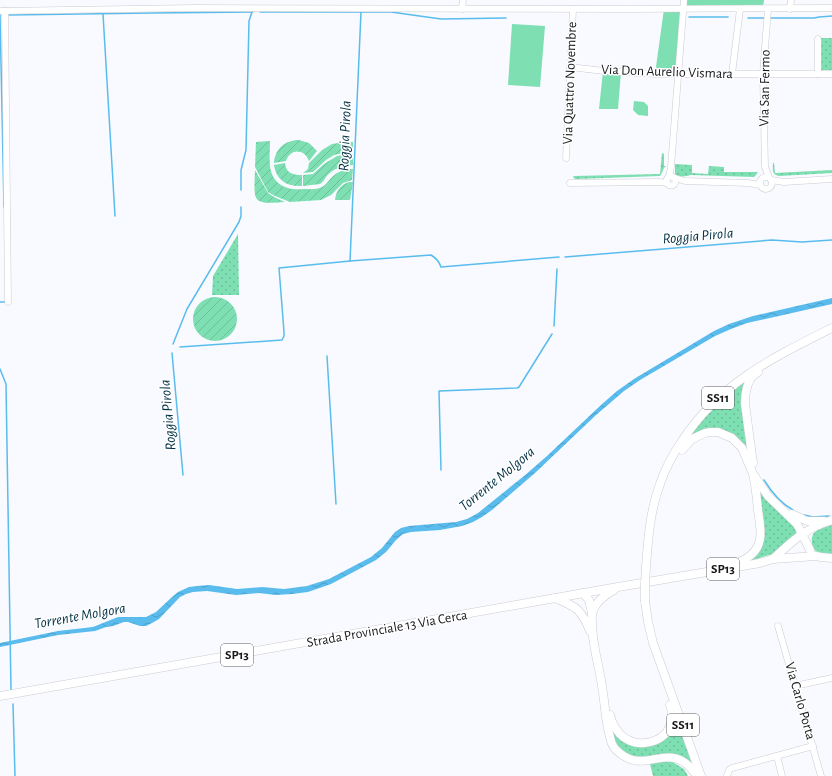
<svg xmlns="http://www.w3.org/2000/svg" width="832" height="776" font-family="'Alegreya Sans',sans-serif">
<defs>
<pattern id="grass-dots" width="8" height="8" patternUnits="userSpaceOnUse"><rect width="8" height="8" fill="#7edfb2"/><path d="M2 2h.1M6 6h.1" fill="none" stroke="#6cbf98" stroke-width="1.8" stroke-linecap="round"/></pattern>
<pattern id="garden-furrows" width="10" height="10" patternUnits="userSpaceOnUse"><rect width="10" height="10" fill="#7edfb2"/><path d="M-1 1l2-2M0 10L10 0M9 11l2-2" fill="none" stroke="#6cbf98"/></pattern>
<pattern id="water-waves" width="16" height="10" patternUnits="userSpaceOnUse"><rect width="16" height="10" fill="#59bced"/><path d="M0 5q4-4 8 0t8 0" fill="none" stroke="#4da1cb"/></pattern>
</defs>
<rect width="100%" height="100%" fill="#f8faff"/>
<g fill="url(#grass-dots)">
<rect x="818" y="38" width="14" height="32"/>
<path d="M662 153 664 154V166H666C662 169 663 173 660 176L575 179 573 177 574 176 660 174Z"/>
<path d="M773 163H774L775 173 832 170V173L779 176C771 174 773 170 773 163Z"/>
<path d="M675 164 692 165V173L708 174 709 166 724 167V172H758L756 175 754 177 691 175C686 176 679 178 675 174Z"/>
<path d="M238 234 239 295H212L213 276Z"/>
<path d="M748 380 749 449 743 445 727 433 689 440 692 432 702 420 735 386Z"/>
<path d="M760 491 799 532 775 553 750 561 758 553 761 549 763 540Z"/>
<path d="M832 525V555C823 554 813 554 812 543 811 539 812 536 814 533 818 529 826 527 832 525Z"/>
<path d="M675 718 695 767 689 763 630 758 615 744 610 724 620 738 653 744Z"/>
<path d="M665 761H671L684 769 688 776H653L650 764Z"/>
</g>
<g fill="#7edfb2">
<path d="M685 0H764L763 7H755L752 5H742L741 7 685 8Z"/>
<path d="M664 9H683L678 73 655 74Z"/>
<path d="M512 24 545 26 540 87 508 85Z"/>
<path d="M603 71 621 72 618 109H599Z"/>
<path d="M634 101 644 102 648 106V116L638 115 633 110Z"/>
</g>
<g fill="url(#garden-furrows)">
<path d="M299 140 309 143 317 151 309 161C304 148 290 149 286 161L274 163C275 149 285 140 299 140Z"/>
<path d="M270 141C270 150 269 158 270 166 272 185 288 191 304 189 309 189 317 190 322 187 326 185 328 181 331 178 337 172 344 169 353 169L352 180 343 183 331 195 321 200 290 202 275 196 268 192 255 167 256 142Z"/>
<path d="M344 142H353V152L343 153 334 155 326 160 313 172 303 173 308 169 309 163 322 150 332 144Z"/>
<path d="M353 154V165C342 166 333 168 326 177 324 180 323 182 320 184L303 186V175L313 174 324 164 337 156 343 155Z"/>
<path d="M285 163C286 173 292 175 302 175V186C287 187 276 180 274 165Z"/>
<path d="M255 170 268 193 274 197 285 202C251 205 254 201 255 170Z"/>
<path d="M349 182H353L350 200H335C336 191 340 185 349 182Z"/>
<circle cx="215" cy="319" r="22"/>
</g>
<path fill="url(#water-waves)" d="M832 298V304L747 323 731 329 715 336 640 380 624 391 596 415 535 473 492 510 482 517 473 522 462 526 440 530 411 532 403 534 396 540 386 552 376 560 331 584 308 592 292 594 276 595 259 593 236 595 207 591 193 592 186 594 180 597 159 619 152 623 146 626H140L128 622H124L113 626 106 627 95 631 58 635 0 647V643L58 631 93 627 118 617H146L156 612 172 597 178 592 189 587 197 586 209 585 237 589 262 587 284 589 307 586 329 579 371 557 382 548 395 532 401 528 409 526 456 522 467 519 478 513 524 476 547 456 601 405 617 391 634 379 714 331 729 324 753 316Z"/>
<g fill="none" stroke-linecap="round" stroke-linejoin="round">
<g stroke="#59bced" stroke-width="1.5">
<path d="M260 12H391L441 19 506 18"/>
<path d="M361 12 350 261 431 255C436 258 439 261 441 267L559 257"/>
<path d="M103 14 115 216"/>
<path d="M0 15 4 207"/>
<path d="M9 15 152 13 253 12"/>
<path d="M689 17H728"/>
<path d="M748 18H764"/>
<path d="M770 18H814L819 17 832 16"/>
<path d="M241 190V170L246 150 249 21 252 12"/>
<path d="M565 257 772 240 802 242 832 240"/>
<path d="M0 302H6V301"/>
<path d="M554 326 557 269"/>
<path d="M173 344 187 309 239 222 241 216V207"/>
<path d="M180 347 282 340 284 336V332L279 268 350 261"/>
<path d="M172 353 183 475"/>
<path d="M327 356 336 504"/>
<path d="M0 369 6 384 11 690"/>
<path d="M441 470 439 391 517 388 519 387 552 334"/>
<path d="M764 480C772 493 780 503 793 510"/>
<path d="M804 515 813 517 829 516"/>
<path d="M13 704 15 776"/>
</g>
<defs>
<g id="minor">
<path d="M462 9 463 0"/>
<path d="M768 9 763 74 765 167 769 177"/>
<path d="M790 9 791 0"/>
<path d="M0 11 194 8 630 9 832 8"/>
<path d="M5 11 8 302"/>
<path d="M818 39V74"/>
<path d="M570 67 604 71 655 74H832"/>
<path d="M732 74 740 9"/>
<path d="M566 158 573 9"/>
<circle cx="671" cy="181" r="4.5"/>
<circle cx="766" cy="183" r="6"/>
<path d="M669 177 671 167 684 0"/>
<path d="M675 178 685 181 748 183 760 185"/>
<path d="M771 180 784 182 832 179"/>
<path d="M570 183 659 182 667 183"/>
<path d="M778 626 821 776"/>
<path d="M795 686 832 678"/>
<path d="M777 756 782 776"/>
<path d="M727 776 729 770 732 768 813 746"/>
</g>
<g id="major">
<path d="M682 450 692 439 705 433 710 432H718L732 438 742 448 753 474 768 496 797 524 810 550"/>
<path d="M753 463 745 404C745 392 747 378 758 372"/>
<path d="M792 514 807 521H824"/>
<path d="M773 559C791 542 807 527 832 520"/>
<path d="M735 563C741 562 746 559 751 555 765 543 760 526 758 510 757 500 756 489 754 479"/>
<path d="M646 567C648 539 650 511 660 484 665 469 673 454 682 441 720 383 772 358 832 328"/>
<path d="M614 590C605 595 596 601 593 611 591 615 592 619 592 623 592 644 599 665 602 686 605 703 605 720 610 737 611 744 615 750 621 754 647 775 672 737 697 776"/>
<path d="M583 593 589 600 592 613"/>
<path d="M555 598C577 607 581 609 590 631"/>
<path d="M645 601 648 622 653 643 701 776"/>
<path d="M0 696 618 587 760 563 773 559 816 556 821 557 832 558"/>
<path d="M610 715C611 720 613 725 616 729 635 758 683 739 670 705"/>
</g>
</defs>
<use href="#minor" stroke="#caccd2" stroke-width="7"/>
<use href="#major" stroke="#caccd2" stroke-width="9"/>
<use href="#minor" stroke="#fff" stroke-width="6"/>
<use href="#major" stroke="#fff" stroke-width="8"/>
<defs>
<path id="major-bridge" d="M645 601V584L646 567"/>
</defs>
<use href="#major-bridge" stroke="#caccd2" stroke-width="9" stroke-linecap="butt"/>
<use href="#major-bridge" stroke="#fff" stroke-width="8"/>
</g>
<g text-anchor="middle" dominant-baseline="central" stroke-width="3" stroke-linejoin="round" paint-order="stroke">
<g fill="#fff" stroke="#5d5d5f" stroke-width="1">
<rect x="702" y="387" width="32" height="22" rx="3"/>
<rect x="707" y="558" width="32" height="22" rx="3"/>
<rect x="221" y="644" width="32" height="22" rx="3"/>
<rect x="667" y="714" width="32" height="22" rx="3"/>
</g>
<g font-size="13" font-weight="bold" fill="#17181a">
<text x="718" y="398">SS11</text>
<text x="723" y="569">SP13</text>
<text x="237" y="655">SP13</text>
<text x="683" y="725">SS11</text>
</g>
<g font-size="14" fill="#17181a" stroke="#fff">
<text transform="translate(667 72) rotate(2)">Via Don Aurelio Vismara</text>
<text transform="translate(570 83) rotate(-88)">Via Quattro Novembre</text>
<text transform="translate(765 88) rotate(-89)">Via San Fermo</text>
<text transform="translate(387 629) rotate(-10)">Strada Provinciale 13 Via Cerca</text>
<text transform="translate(800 701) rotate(74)">Via Carlo Porta</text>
</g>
<g font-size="15" font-style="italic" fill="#023144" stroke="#fff">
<text transform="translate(345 136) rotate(-88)">Roggia Pirola</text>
<text transform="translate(698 236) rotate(-5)">Roggia Pirola</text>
<text transform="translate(168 415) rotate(-95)">Roggia Pirola</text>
<text transform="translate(497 479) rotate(-39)">Torrente Molgora</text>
<text transform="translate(80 616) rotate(-10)">Torrente Molgora</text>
</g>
</g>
</svg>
